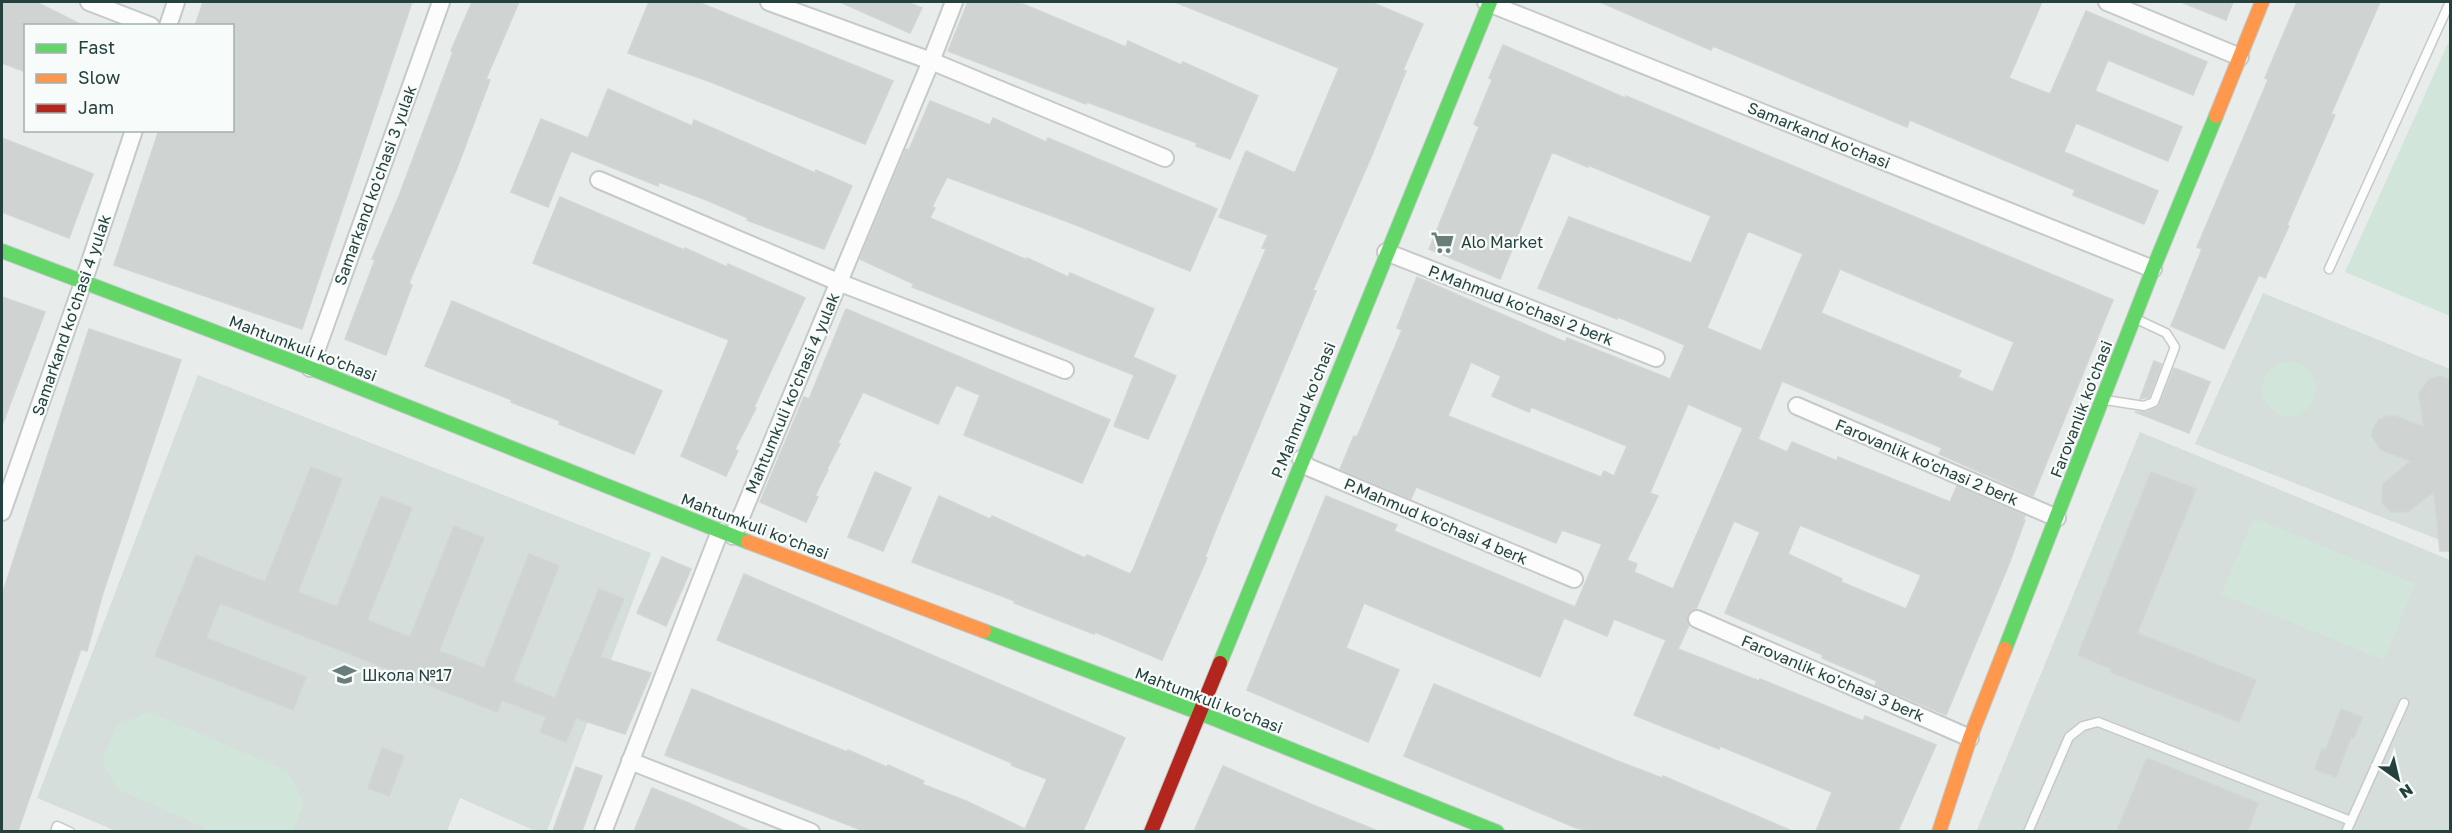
<svg xmlns="http://www.w3.org/2000/svg" width="2452" height="833" font-family="'Golos Text',sans-serif">
<rect width="100%" height="100%" fill="#e8edeb"/>
<g fill="#d6dedb">
<path d="M2263 293 2450 369V544L2195 444Z"/>
<path d="M198 375 651 553 547 831H535L460 798 447 831H116L37 798Z"/>
<path d="M2140 432 2450 560V831L1976 832Z"/>
</g>
<g fill="#d1e5da">
<path d="M2450 39V316L2345 272Z"/>
<circle cx="2289" cy="389" r="27"/>
<path d="M2254 518 2415 584 2384 660 2221 594Z"/>
<path d="M149 712 287 771 304 802 293 831H212L117 789 102 760 117 726Z"/>
</g>
<g fill="#cfd4d2" stroke="#d1d6d4" stroke-width="1.5" fill-rule="evenodd">
<path d="M2 2H36L84 26H26V72L2 63Z"/>
<path d="M203 2H412L302 329 114 265 159 130H232V26H195Z"/>
<path d="M472 2H519L486 79 490 80 457 168 409 283 412 285 386 355 345 339 375 260 372 259 399 196 453 52 451 51Z"/>
<path d="M649 2H698L893 81 865 144 711 82 628 53Z"/>
<path d="M840 2H907L922 8 910 33Z"/>
<path d="M968 2H1018L1126 47 1128 41 1181 65 1183 62 1258 96 1230 159 1196 146 1197 143 1087 102 1086 104 948 51Z"/>
<path d="M1175 2H1371L1423 24 1403 70 1406 71 1372 155 1313 290 1316 291 1220 519 1205 557 1207 558 1162 660 1095 632 1094 634 1014 603 1015 601 912 562 939 496 990 519 992 516 1085 558 1087 555 1130 574 1133 570 1211 378 1266 249 1262 248 1268 235 1219 217 1246 151 1295 173 1339 68Z"/>
<path d="M1600 2H2042L2009 78 2050 94 2086 11 2207 62 2193 95 2108 60 2095 91 2182 127 2168 161 2076 123 2064 152 2158 191 2144 224 2073 195 2075 190 1910 120 1907 127 1713 46 1711 50Z"/>
<path d="M2181 2H2233L2226 20Z"/>
<path d="M2297 2H2380L2331 114 2335 115 2287 225 2289 226 2265 278 2259 275 2224 349 2171 326 2202 249 2197 247 2268 80 2265 78Z"/>
<path d="M1503 45 1625 98 1626 96 2113 300 2033 496 1939 454 1942 448 1782 381 1758 439 1787 452 1792 442 1837 461 1838 457 1950 502 1957 486 2025 516 2023 519 2025 520 2009 564 1946 715 1875 685 1877 681 1822 658 1823 655 1725 613 1760 532 1734 521 1696 609 1687 615 1689 625 1678 649 1759 681 1760 679 1863 721 1865 716 1936 745 1898 831H1816L1832 792 1720 746 1719 749 1634 715 1666 640 1614 619 1607 636 1564 618 1540 677 1364 603 1346 648 1399 670 1368 742 1247 690 1326 496 1397 525 1394 531 1575 607 1602 544 1562 530 1556 543 1416 487 1411 499 1340 469 1354 436 1357 437 1402 330 1397 328 1417 277 1565 342 1567 338 1670 379 1685 345 1618 317 1617 319 1538 288 1569 217 1691 263 1711 216 1588 165V167L1552 152 1500 279 1429 249 1479 127 1474 124 1492 80 1489 78ZM1748 231 1803 254 1761 351 1707 328ZM1840 269 2014 342 1993 392 1958 377 1961 371 1821 313ZM1471 362 1501 376 1492 396 1529 412 1531 407 1627 446 1614 476 1604 471 1601 477 1448 416ZM1688 404 1743 428 1673 589 1634 572 1637 564 1627 560 1658 496 1650 493ZM1800 525 1921 575 1906 609 1841 582 1842 579 1788 554Z"/>
<path d="M608 89 692 126 694 120 815 173 816 170 852 186 824 249 747 220 748 218 709 201 659 182 658 186 571 151 548 207 511 192 541 119 588 138Z"/>
<path d="M930 101 990 125 993 118 1046 142 1048 138 1217 209 1190 271 1071 223 947 177 932 207 935 208 930 218 1027 260V258L1068 277 1070 273 1154 309 1133 357 1176 376 1148 439 1114 426 1134 375 912 287 914 284 860 259 906 149 909 150Z"/>
<path d="M2 138 93 174 69 238 2 212Z"/>
<path d="M560 197 684 250 685 248 727 267 728 264 805 298 754 407 756 408 735 449 738 451 726 476 681 456 729 340 533 263Z"/>
<path d="M2 297 45 312 3 423H2Z"/>
<path d="M452 301 662 391 634 454 559 424 560 421 511 402 512 400 425 366Z"/>
<path d="M846 309 1110 420 1082 483 964 435 980 395 956 385 938 424 863 392 838 443 840 444 827 469 828 470 815 496 818 497 806 522 760 502 804 397 809 399Z"/>
<path d="M89 329 181 360 102 596 87 651 81 649 18 831H2V595Z"/>
<path d="M2154 361 2162 364 2149 397 2140 399Z"/>
<path d="M2174 368 2210 382 2189 433 2135 412H2146L2159 406Z"/>
<path d="M2440 376 2451 381V551H2440L2434 492 2407 512H2392L2382 503 2383 484 2411 461 2381 450 2372 436 2373 429 2379 420 2387 416H2395L2424 427 2419 393 2429 380Z"/>
<path d="M311 467 342 479 298 592 337 607 381 496 412 508 367 620 410 637 454 526 484 538 439 651 484 668 529 554 559 566 513 681 555 698 599 589 624 599 600 657 651 673 625 734 576 718 566 742 540 732 546 717 502 700 497 712 220 603 206 638 306 677 293 710 155 656 196 555 265 582Z"/>
<path d="M875 472 911 488 883 551 848 537Z"/>
<path d="M2151 472 2196 489 2137 633 2256 680 2239 722 2111 672 2112 669 2078 655Z"/>
<path d="M662 557 691 569 666 626 637 613Z"/>
<path d="M744 574 1125 738 1083 831H864L665 755 692 689 847 752 848 750 887 767 888 765 924 781 922 784 966 801 1025 829 1047 779 1011 765 1012 763 829 685 717 640Z"/>
<path d="M1434 684 1615 760 1662 778 1663 776 1792 831H1588L1574 827 1404 756Z"/>
<path d="M2341 709 2362 717 2354 738 2351 737 2336 777 2315 769 2322 748 2326 750Z"/>
<path d="M382 748 404 756 389 796 368 788Z"/>
<path d="M2147 758 2258 803 2248 831H2117Z"/>
<path d="M1223 766 1313 805 1378 831H1194Z"/>
<path d="M576 767 602 776 582 831H553Z"/>
<path d="M652 788 691 804 751 831H634Z"/>
</g>
<g fill="none" stroke-linecap="round" stroke-linejoin="round">
<defs>
<g id="lane">
<path d="M2329 269 2450 2"/>
<path d="M2105 400 2144 406 2154 402 2175 347 2166 333 2134 318"/>
<path d="M2351 821 2404 703"/>
<path d="M55 832 57 826 70 832"/>
<path d="M2028 832 2069 737 2083 726 2098 722 2351 821 2346 832"/>
</g>
<g id="street">
<path d="M89 2 151 26"/>
<path d="M769 2 931 61 1165 158"/>
<path d="M1486 2 2153 269"/>
<path d="M2107 2 2240 57"/>
<path d="M168 26 176 2"/>
<path d="M599 180 838 282 1065 370"/>
<path d="M1386 252 1656 358"/>
<path d="M310 368 441 2"/>
<path d="M1797 406 2057 518"/>
<path d="M1301 459 1308 467 1574 579"/>
<path d="M2 512 84 280 134 130"/>
<path d="M733 536 931 61 954 2"/>
<path d="M1697 619 1970 738"/>
<path d="M630 761 811 832"/>
<path d="M603 832 720 531"/>
</g>
<g id="fast">
<path d="M2 251 310 368 748 542"/>
<path d="M984 631 1200 713 1497 832"/>
<path d="M2005 649 2153 269 2216 116"/>
<path d="M1220 663 1490 2"/>
</g>
<g id="slow">
<path d="M2216 116 2262 2"/>
<path d="M748 542 984 631"/>
<path d="M1939 832 1970 738 2005 649"/>
</g>
<path id="jam" d="M1151 832 1220 663"/>
</defs>
<use href="#lane" stroke="#c5cac8" stroke-width="11"/>
<use href="#street" stroke="#c5cac8" stroke-width="20"/>
<use href="#fast" stroke="#c3cac8" stroke-width="16"/>
<use href="#slow" stroke="#c3cac8" stroke-width="16"/>
<use href="#jam" stroke="#c3cac8" stroke-width="16"/>
<use href="#lane" stroke="#fcfcfc" stroke-width="8"/>
<use href="#street" stroke="#fcfcfc" stroke-width="16"/>
<use href="#fast" stroke="#63d668" stroke-width="14"/>
<use href="#slow" stroke="#ff974d" stroke-width="14"/>
<use href="#jam" stroke="#b3261e" stroke-width="14"/>
</g>
<defs>
<symbol id="supermarket-bare" viewBox="-9 -9 18 18"><path d="M-6-5.5h2.5l.6 2H6L4.5 2H-2.5L-4.4-4H-6ZM-1.5 3.2a1.3 1.3 0 1 0 .1 0ZM3 3.2a1.3 1.3 0 1 0 .1 0Z" fill="#697d7b" stroke="#f7fbf9" stroke-width="2.5" paint-order="stroke"/></symbol>
<symbol id="school-bare" viewBox="-9 -9 18 18"><path d="M0-5L7-2L0 1L-7-2ZM-4 1L0 2.5L4 1V4Q0 6-4 4Z" fill="#697d7b" stroke="#f7fbf9" stroke-width="2.5" paint-order="stroke"/></symbol>
</defs>
<g fill-rule="evenodd">
<use href="#supermarket-bare" x="1426" y="226" width="33" height="33"/>
<use href="#school-bare" x="328" y="658" width="33" height="33"/>
</g>
<g text-anchor="middle" dominant-baseline="central" stroke-width="4.5" stroke-linejoin="round" paint-order="stroke">
<g font-size="16" fill="#24413e" stroke="#f7fbf9">
<text transform="translate(1819 135) rotate(22)">Samarkand ko'chasi</text>
<text transform="translate(375 185) rotate(-70)">Samarkand ko'chasi 3 yulak</text>
<text transform="translate(1521 305) rotate(21)">P.Mahmud ko'chasi 2 berk</text>
<text transform="translate(71 315) rotate(-71)">Samarkand ko'chasi 4 yulak</text>
<text transform="translate(303 348) rotate(21)">Mahtumkuli ko'chasi</text>
<text transform="translate(792 393) rotate(-67)">Mahtumkuli ko'chasi 4 yulak</text>
<text transform="translate(2081 409) rotate(-69)">Farovanlik ko'chasi</text>
<text transform="translate(1303 410) rotate(-68)">P.Mahmud ko'chasi</text>
<text transform="translate(1927 462) rotate(23)">Farovanlik ko'chasi 2 berk</text>
<text transform="translate(1436 521) rotate(23)">P.Mahmud ko'chasi 4 berk</text>
<text transform="translate(755 526) rotate(21)">Mahtumkuli ko'chasi</text>
<text transform="translate(1833 678) rotate(23)">Farovanlik ko'chasi 3 berk</text>
<text transform="translate(1209 700) rotate(21)">Mahtumkuli ko'chasi</text>
</g>
<g font-size="16" fill="#24413e" stroke="#f7fbf9" text-anchor="start">
<text x="1461" y="242">Alo Market</text>
<text x="362" y="675">Школа №17</text>
</g>
</g>
<rect width="2452" height="833" fill="none" stroke="#24413e" stroke-width="6"/>
<rect x="24" y="24" width="210" height="108" fill="#f7fbf9" stroke="#a3b1ae" stroke-width="1.5"/>
<rect x="36" y="44" width="30" height="9" fill="#63d668" stroke="#a3b1ae" stroke-width="1.5"/>
<text x="78" y="54" font-size="18" fill="#24413e">Fast</text>
<rect x="36" y="74" width="30" height="9" fill="#ff974d" stroke="#a3b1ae" stroke-width="1.5"/>
<text x="78" y="84" font-size="18" fill="#24413e">Slow</text>
<rect x="36" y="104" width="30" height="9" fill="#b3261e" stroke="#a3b1ae" stroke-width="1.5"/>
<text x="78" y="114" font-size="18" fill="#24413e">Jam</text>
<g transform="translate(2398 779) rotate(146)" stroke="#f7fbf9" stroke-width="4.5" paint-order="stroke">
<path d="M0-4.5L10 22L0 15L-10 22Z" fill="#24413e"/>
<text y="-9" font-size="16" font-weight="bold" text-anchor="middle" fill="#24413e">N</text>
</g>
</svg>
